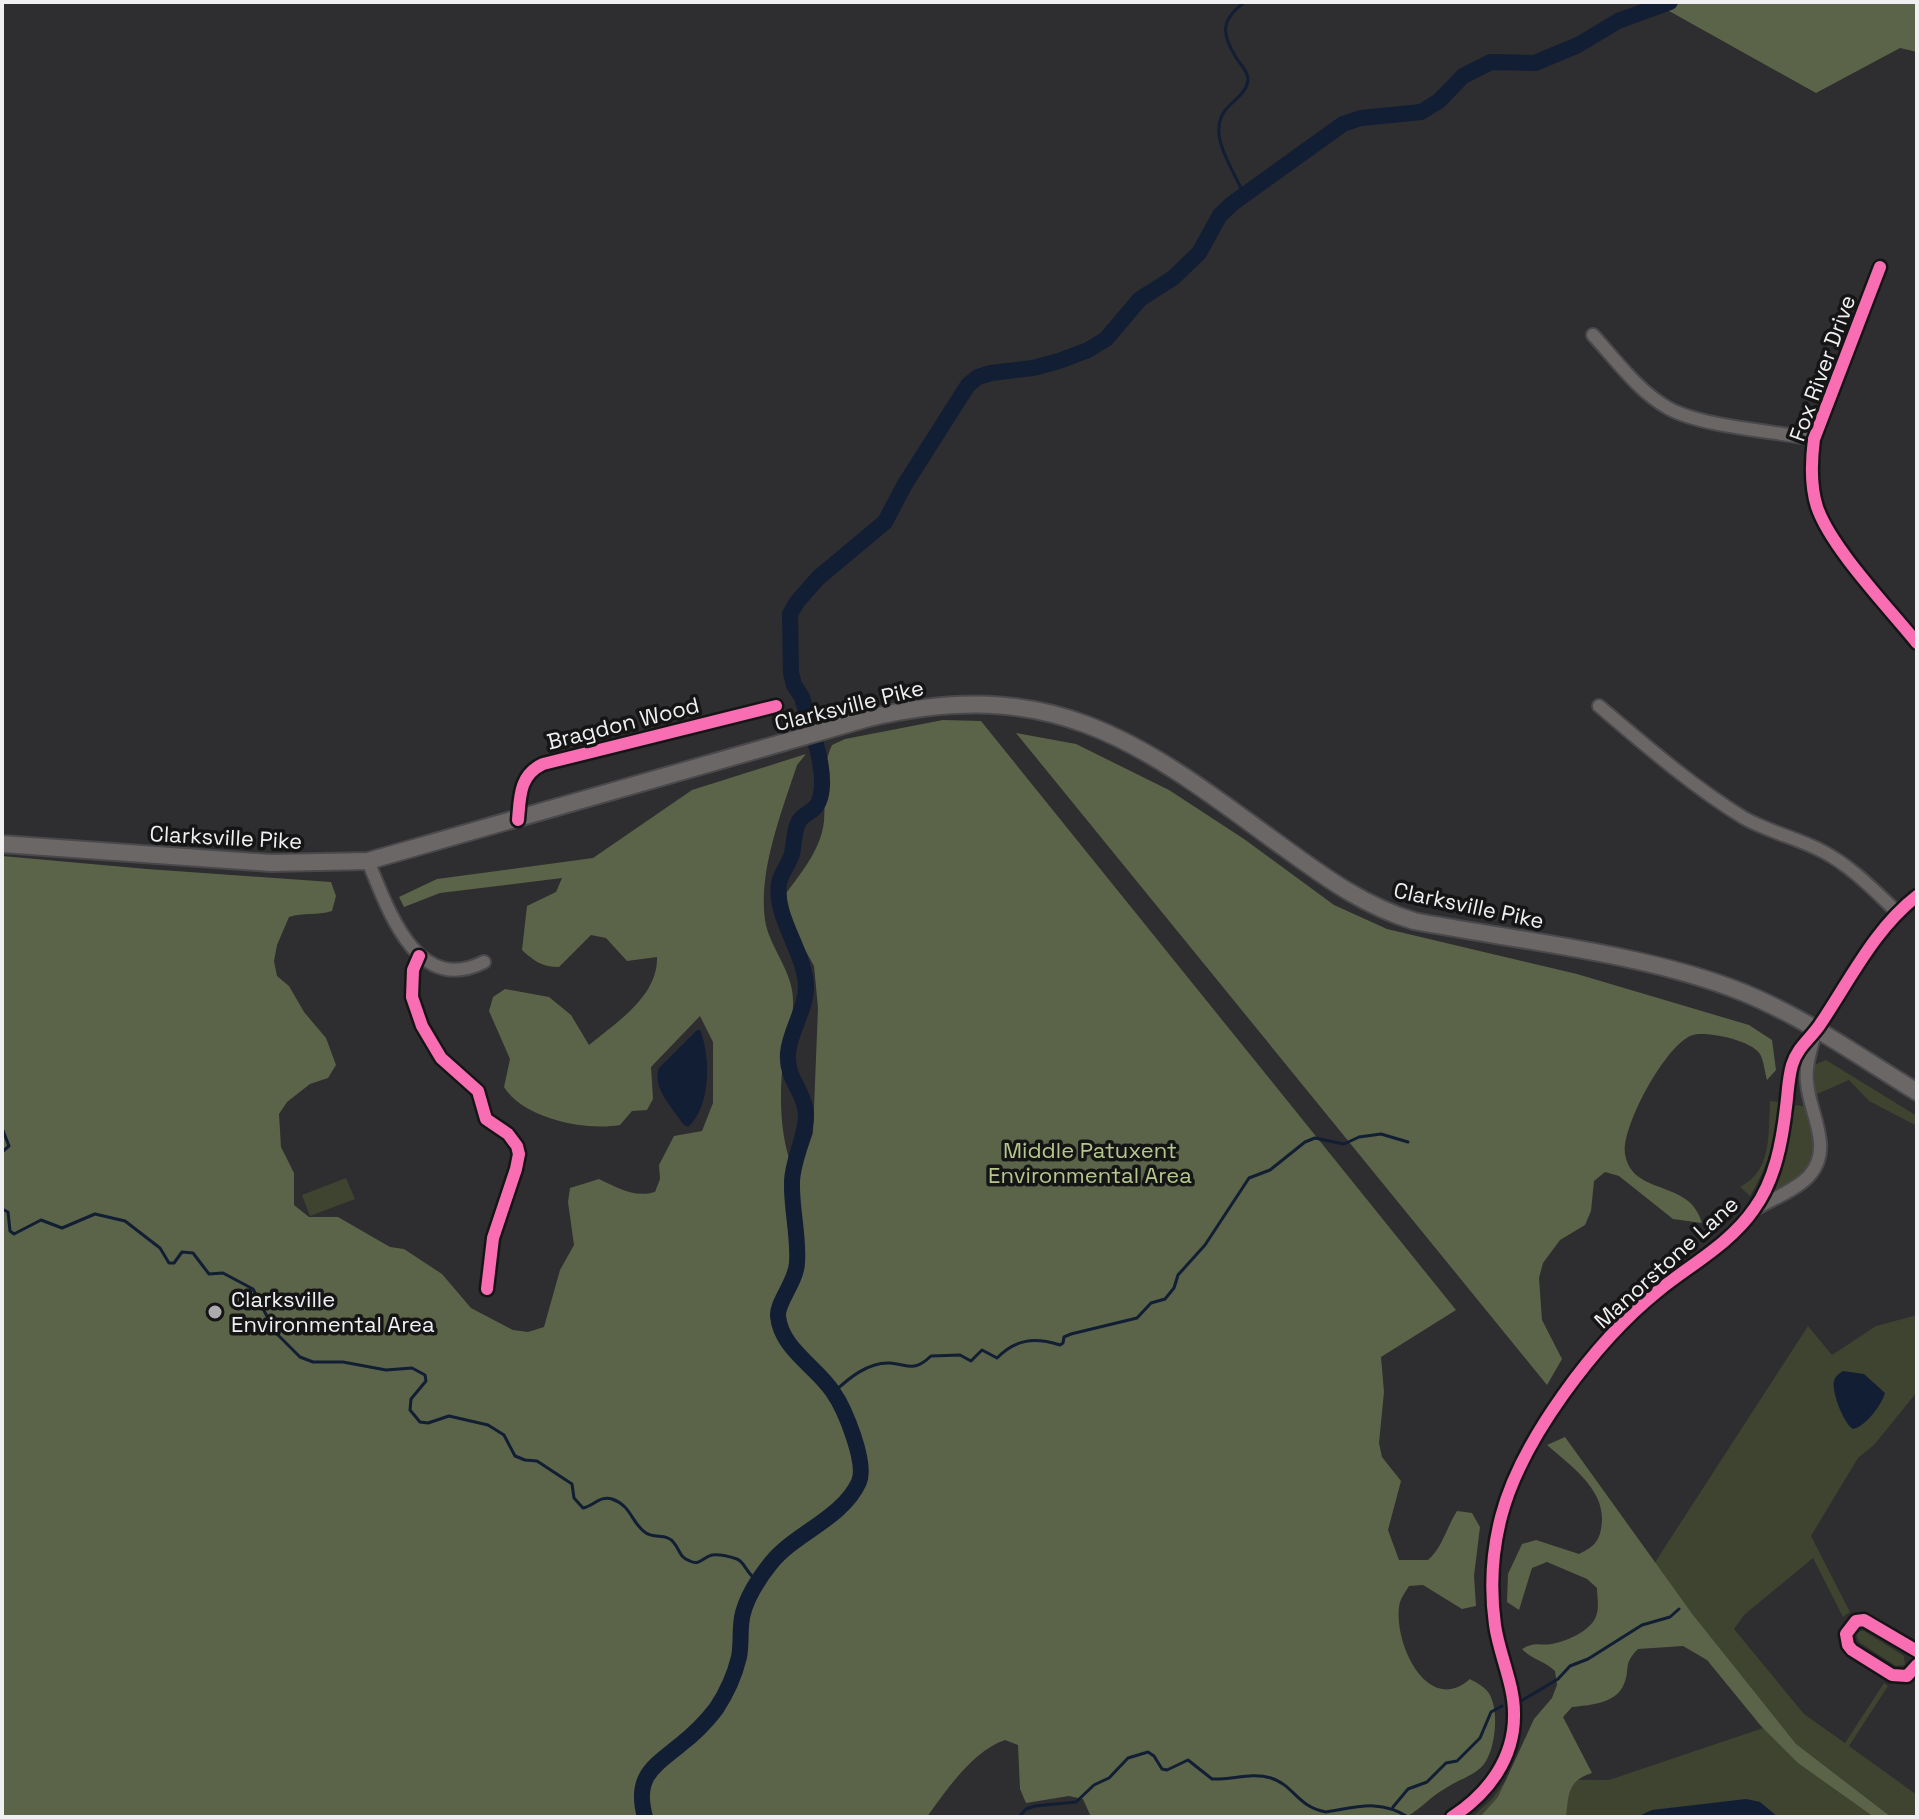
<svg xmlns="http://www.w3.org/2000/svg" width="1919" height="1819" font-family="'Space Grotesk',sans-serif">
<rect width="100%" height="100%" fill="#2e2d2f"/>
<g fill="#3e442f">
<path d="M1826 1060 1917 1116V1126L1869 1101 1849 1080 1815 1095 1814 1065Z"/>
<path d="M1770 1101 1780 1102C1777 1136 1768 1167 1750 1196L1740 1187C1773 1170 1768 1133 1770 1101Z"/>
<path d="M1796 1105 1808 1107C1816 1146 1823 1174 1777 1190L1772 1183 1792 1107Z"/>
<path d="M346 1178 355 1199 310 1216 302 1195Z"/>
<path d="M1917 1315V1392L1874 1445 1858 1458 1811 1536 1850 1612 1843 1617 1813 1558 1744 1615 1734 1629 1804 1714 1845 1743 1884 1683 1888 1686 1849 1746 1917 1795V1817H1472L1492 1799 1507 1779 1609 1780 1775 1724 1650 1570 1808 1326 1832 1355 1876 1326Z"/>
<path d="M1860 1631H1864L1904 1656 1905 1665 1896 1666 1859 1642 1856 1634Z"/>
</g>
<g fill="#5b6449">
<path d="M1653 2H1917V52L1900 48 1816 93Z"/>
<path d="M943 720 981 721 1456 1310 1381 1357 1384 1392 1379 1443 1382 1457 1401 1481 1388 1530 1399 1560H1428C1443 1547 1446 1528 1457 1511L1472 1513 1480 1527 1474 1576 1476 1606 1462 1609 1423 1585 1409 1586C1406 1591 1402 1596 1400 1602 1391 1638 1426 1718 1470 1679 1479 1684 1489 1689 1492 1700 1498 1716 1495 1746 1486 1761 1478 1775 1459 1779 1446 1788 1431 1796 1421 1809 1406 1817H1091L1083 1799 1069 1796 1026 1803 1020 1789 1018 1745 1005 1740C973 1751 947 1789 927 1817H2V856L147 869 331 882 336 896 332 911C316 916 304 912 289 917L277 945 274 961 277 976 289 986 304 1012 326 1038 336 1065 328 1078 310 1084 287 1102 279 1114 281 1147 294 1173V1205L309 1217H338L390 1247 404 1249 442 1274 471 1308 513 1330 528 1332 544 1327 560 1270 574 1245 568 1202 570 1188 599 1179C618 1188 634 1198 655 1192L660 1179 659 1165 674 1136 702 1131 713 1103V1042L700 1016 651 1067 653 1099 647 1110 632 1111 620 1125C585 1131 524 1119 504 1087L510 1059 489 1011 493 997 505 989 549 997 571 1015 589 1045C617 1022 658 996 657 957L627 961 606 938 591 935 559 967C542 967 534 961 522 950L527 906 556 892 562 878 440 893 404 907 399 897 437 879 593 858 692 790 806 754 797 765C782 811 758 871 765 920 769 947 793 971 793 1000 794 1018 786 1037 784 1054 779 1090 779 1136 793 1169L808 1147 813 1133 818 1008 814 966 792 926 782 899C799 875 821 851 824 821 826 793 820 771 832 745L845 739Z"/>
<path d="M1016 733 1076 744 1169 790 1244 839 1334 905 1387 929 1577 974 1749 1025 1772 1040 1776 1070 1767 1080C1765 1073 1764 1063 1761 1056 1755 1041 1708 1031 1693 1035 1667 1042 1621 1127 1625 1154 1632 1197 1690 1178 1702 1223L1673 1219 1619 1176 1605 1172 1594 1181 1591 1211 1585 1225 1560 1240 1543 1263 1539 1278 1542 1320 1562 1359 1547 1385Z"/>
<path d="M1565 1437 1693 1615 1796 1744 1891 1817H1874L1798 1763 1761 1726 1707 1660 1683 1646 1638 1649C1622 1665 1631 1668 1624 1684 1616 1704 1590 1705 1572 1707L1563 1717 1592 1773C1567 1781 1569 1794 1566 1817H1480L1498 1797 1534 1719 1552 1698 1557 1685 1555 1671C1545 1661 1533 1660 1522 1649 1536 1641 1538 1646 1552 1644 1567 1641 1594 1630 1597 1613 1599 1606 1597 1596 1597 1588L1587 1579 1547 1562 1532 1568 1519 1610 1507 1602 1508 1574 1522 1544 1536 1540 1579 1554C1596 1546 1601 1539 1602 1520 1603 1488 1570 1465 1547 1445Z"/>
</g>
<g fill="#121e34">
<path d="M697 1030H700C711 1057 711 1107 688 1127L683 1124C672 1107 652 1088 659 1068Z"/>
<path d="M1843 1371 1864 1374 1885 1393C1881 1406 1866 1426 1853 1429 1844 1424 1831 1391 1834 1381 1836 1375 1839 1374 1843 1371Z"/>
<path d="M1746 1799 1760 1802 1778 1817H1637L1652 1810Z"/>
</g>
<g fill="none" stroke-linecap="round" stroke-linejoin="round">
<g stroke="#121e34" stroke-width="3">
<path d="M1244 195C1234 169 1202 130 1230 105 1237 98 1247 91 1248 80 1248 72 1242 66 1237 59 1221 34 1220 20 1245 2"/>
<path d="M2 1128 9 1146 2 1152"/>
<path d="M2 1209 8 1212 10 1231 14 1234 41 1220 62 1228 95 1214 125 1221 160 1248 169 1263H174L182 1252 193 1253 209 1274 223 1273 253 1289 275 1332 300 1357 313 1362H343L386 1370 412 1368 425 1375 426 1381 411 1399 410 1410 420 1422 428 1423 449 1416 488 1425 504 1435 515 1456 525 1460 537 1461 572 1484 574 1498 583 1508C593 1506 601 1495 612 1499 632 1506 631 1523 646 1533 655 1539 667 1533 674 1543 680 1550 679 1557 690 1561 700 1566 703 1557 712 1555 719 1554 731 1557 737 1559 745 1562 747 1575 758 1581"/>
<path d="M834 1392C849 1378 868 1362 890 1363 910 1365 914 1372 931 1356L960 1355 971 1361 982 1350 997 1358C1016 1339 1034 1337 1060 1345L1063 1343 1064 1337 1071 1334 1137 1318 1151 1303 1165 1299 1174 1288 1178 1275 1205 1245 1249 1178 1270 1170 1305 1142 1315 1138 1344 1144 1359 1137 1381 1134 1408 1142"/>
<path d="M1521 1701 1558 1679 1570 1666 1588 1659 1642 1625 1670 1617 1679 1609"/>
<path d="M1393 1807 1408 1789 1427 1782 1446 1763 1457 1761 1480 1738 1491 1712 1502 1706"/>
<path d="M1019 1817 1026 1809 1035 1806 1076 1802 1094 1785 1109 1778 1128 1758 1148 1752 1154 1756 1162 1769 1167 1770 1188 1760 1212 1779C1232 1780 1251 1772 1271 1778 1295 1786 1296 1806 1326 1812 1357 1807 1380 1799 1408 1817"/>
</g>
<path stroke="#121e34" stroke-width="16" d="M645 1817C634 1777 653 1767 680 1745 693 1735 706 1722 716 1709 726 1694 735 1674 739 1657 742 1642 739 1627 743 1613 748 1594 759 1578 771 1563 795 1533 842 1519 859 1482 867 1463 845 1409 833 1392 817 1367 781 1349 778 1316 777 1302 796 1282 797 1263 799 1236 791 1208 792 1181 793 1158 807 1135 806 1113 804 1090 786 1080 788 1053 790 1030 806 1010 806 987 805 951 774 918 779 883 781 873 789 864 792 854 794 844 794 832 798 823 802 813 815 813 819 801 830 774 809 724 802 697L794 685 791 673 790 614 797 602 818 578 885 522 905 484 968 385 978 377 991 373 1033 368 1059 361 1088 350 1106 339 1140 299 1173 278 1199 253 1220 215 1233 203 1343 124 1361 118 1421 112 1439 101 1463 76 1491 62 1535 63 1578 45 1618 21 1670 2"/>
<defs>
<g id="minor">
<path d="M1880 267 1814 439C1811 462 1810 485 1817 507 1831 548 1888 607 1917 643"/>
<path d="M1593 335C1616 360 1638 391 1668 408 1702 427 1773 431 1814 439"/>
<path d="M1599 706C1645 745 1692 786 1744 818 1769 832 1797 838 1822 851 1851 866 1875 891 1898 913"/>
<path d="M518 820C520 797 519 775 543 764L776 706"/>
<path d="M368 861C388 909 416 996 484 962"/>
<path d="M419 956 413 970 412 997 422 1026 441 1058 478 1091 486 1119 508 1134 517 1146 519 1154 516 1169 493 1238 487 1289"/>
<path d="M1755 1209C1772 1199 1794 1191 1808 1177 1835 1148 1809 1114 1807 1082 1805 1066 1811 1049 1815 1033"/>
<path d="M1917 1651 1864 1620 1856 1621 1846 1634 1848 1645 1852 1650 1892 1675 1907 1676 1917 1665"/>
<path d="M1452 1817C1488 1794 1515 1758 1514 1713 1514 1684 1499 1654 1495 1625 1490 1589 1492 1552 1501 1517 1521 1440 1596 1341 1658 1291 1690 1265 1730 1244 1754 1209 1775 1180 1782 1142 1786 1107 1788 1092 1788 1079 1792 1065 1797 1048 1809 1040 1819 1026 1849 982 1874 929 1917 896"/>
</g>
<path id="major" d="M2 844 271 863 368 861 869 718C1049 676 1134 737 1272 839 1318 872 1360 905 1414 921 1519 941 1644 953 1742 992 1804 1017 1860 1057 1917 1092"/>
</defs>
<use href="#minor" stroke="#49484a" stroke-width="16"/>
<use href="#major" stroke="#49484a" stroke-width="20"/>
<use href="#minor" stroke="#6a6666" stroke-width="12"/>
<use href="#major" stroke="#6c6767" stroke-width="16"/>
<defs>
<g id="cycleway">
<path d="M1880 267 1814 439C1811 462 1810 485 1817 507 1831 548 1888 607 1917 643"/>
<path d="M518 820C520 797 519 775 543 764L776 706"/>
<path d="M419 956 413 970 412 997 422 1026 441 1058 478 1091 486 1119 508 1134 517 1146 519 1154 516 1169 493 1238 487 1289"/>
<path d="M1917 1651 1864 1620 1856 1621 1846 1634 1848 1645 1852 1650 1892 1675 1907 1676 1917 1665"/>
<path d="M1452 1817C1488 1794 1515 1758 1514 1713 1514 1684 1499 1654 1495 1625 1490 1589 1492 1552 1501 1517 1521 1440 1596 1341 1658 1291 1690 1265 1730 1244 1754 1209 1775 1180 1782 1142 1786 1107 1788 1092 1788 1079 1792 1065 1797 1048 1809 1040 1819 1026 1849 982 1874 929 1917 896"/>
</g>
</defs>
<use href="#cycleway" stroke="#151516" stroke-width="17"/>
<use href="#cycleway" stroke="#f96db3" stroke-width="12"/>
</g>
<circle fill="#acabae" stroke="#151516" stroke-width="3" cx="215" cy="1312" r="8"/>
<g text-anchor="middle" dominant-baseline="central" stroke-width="7" stroke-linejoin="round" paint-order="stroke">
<g font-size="22" fill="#f0eff2" stroke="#151516">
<text transform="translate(1822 368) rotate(-70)">Fox River Drive</text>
<text transform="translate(849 705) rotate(-14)">Clarksville Pike</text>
<text transform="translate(623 723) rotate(-14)">Bragdon Wood</text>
<text transform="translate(226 837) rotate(3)">Clarksville Pike</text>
<text transform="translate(1469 905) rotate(12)">Clarksville Pike</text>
<text transform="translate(1666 1262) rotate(-42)">Manorstone Lane</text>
</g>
<g font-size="22" fill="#b6c78e" stroke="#151516">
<text x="1090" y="1150">Middle Patuxent<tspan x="1090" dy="25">Environmental Area</tspan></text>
</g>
<g font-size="22" fill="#f0eff2" stroke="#151516" text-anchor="start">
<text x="231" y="1299">Clarksville<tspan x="231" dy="25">Environmental Area</tspan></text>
</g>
</g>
<rect width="1919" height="1819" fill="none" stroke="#f0eff2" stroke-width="8"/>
</svg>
